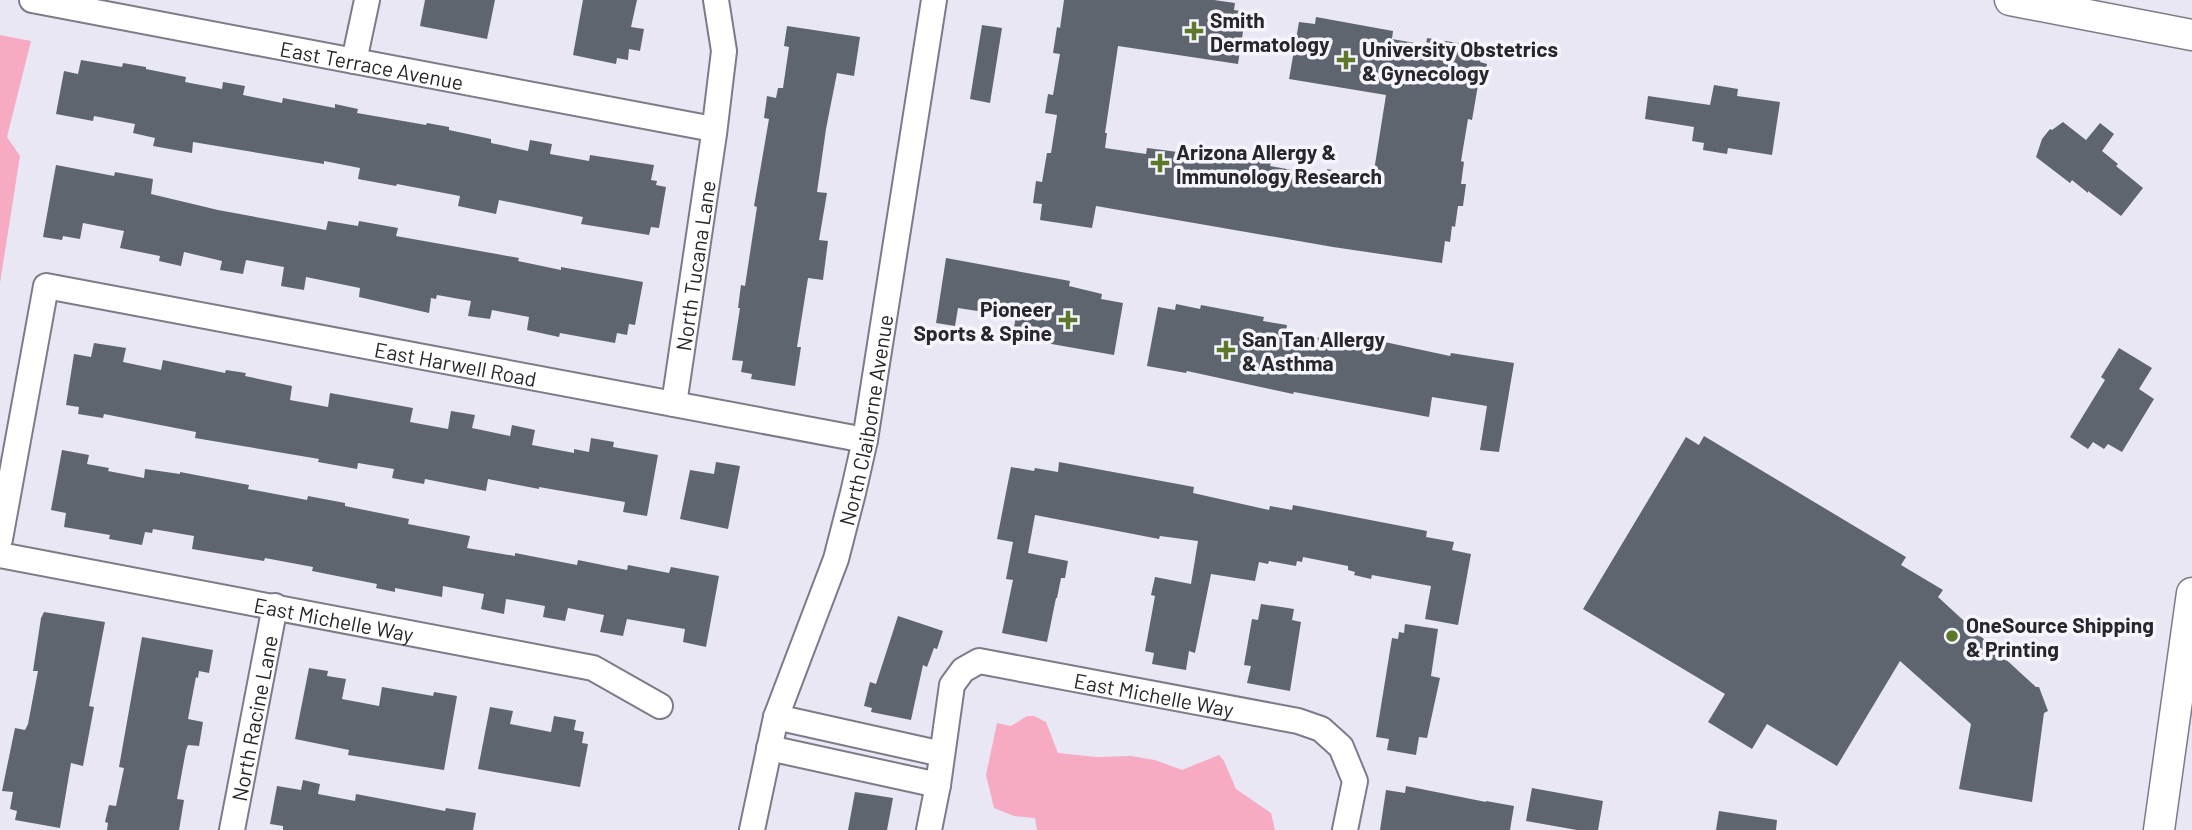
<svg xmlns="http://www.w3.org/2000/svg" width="2192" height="830" font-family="Barlow,sans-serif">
<rect width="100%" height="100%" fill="#e9e7f4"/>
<g fill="#f6abc2">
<path d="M0 35 31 41 7 137 20 156 0 283Z"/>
<path d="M1027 716H1034L1046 722 1058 753 1096 757 1131 756 1155 760 1182 770 1219 755 1224 761 1236 789 1271 813 1275 830H1037L1035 818 1014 816 994 808 986 775 997 723 1011 726Z"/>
</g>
<g fill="#5f656f">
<path d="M425 0H495L487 39 420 26Z"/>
<path d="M583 0H637L631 27 644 29 640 51 629 49 628 60 617 58 616 64 573 55Z"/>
<path d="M1064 0H1214L1235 3 1234 10 1246 12 1238 64 1118 46 1105 133H1107L1105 148 1146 154 1147 148 1209 156V153L1271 163 1270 166 1326 176 1327 169 1373 177 1386 95 1289 79 1299 22 1315 24 1316 17 1393 31 1392 39 1426 45 1427 38 1483 47 1480 62 1487 64 1484 86 1478 85 1472 120 1468 119 1461 161 1464 162 1461 184H1466L1463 206H1458L1455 227 1452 226 1450 242 1445 241 1442 263 1333 247 1096 206 1092 228 1040 220 1042 204 1033 203 1036 181 1042 182 1047 153H1051L1057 115 1045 113 1048 94 1053 95 1060 54 1053 53 1057 27 1060 28Z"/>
<path d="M982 25 1002 28 990 103 970 99Z"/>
<path d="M787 26 860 37 854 76 837 73 826 129 817 192 827 193 819 240 828 241 823 280 808 278 797 347H801L795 386 751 379 752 374 741 372 743 361 732 360 740 308H738L741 285 745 286 757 207 754 206 769 119 764 118 767 96 776 98 778 88H783L789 47 784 46Z"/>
<path d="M81 60 122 67 123 63 146 67V69L186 77 185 82 222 89 223 82 245 86 243 95 282 103 283 98 335 108V104L358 109 357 113 426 125 427 123 449 127V130L491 139V143L528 151 530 140 552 144 550 154 589 161 590 155 654 165 651 180 657 181 656 185 666 187 659 228 651 227 649 235 600 227 581 224 583 217 499 200 496 214 458 206 460 196 397 184 396 186 358 179 360 168 324 161V164L193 142 192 153 153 146 155 138 133 133 135 124 94 116 93 121 56 114 64 71 78 74Z"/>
<path d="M1714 85 1738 89 1737 96 1780 102 1772 155 1728 148 1727 154 1703 150 1704 143 1692 141 1694 127 1645 119 1648 96 1710 105Z"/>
<path d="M2063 122 2086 140 2100 123 2114 134 2102 151 2118 164 2116 166 2143 188 2121 216 2088 191V193L2072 180 2070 183 2036 157 2042 139 2050 129 2052 130Z"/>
<path d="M56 165 114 176 115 172 153 179 151 194 218 210 326 230 328 221 358 226 359 221 398 228 396 236 519 258 518 261 561 270V267L643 282 635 325 629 324 627 335 617 333 615 343 560 333 559 337 527 330 529 317 492 310 490 319 468 316 471 301 437 295 436 299 431 298 429 313 359 297 360 288 306 277 304 290 281 286 284 267 246 260 243 274 220 270 222 261 184 252 181 266 159 261 160 256 120 248 124 231 83 223 80 239 63 236 62 240 43 237Z"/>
<path d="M946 258 1070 281 1069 286 1102 294 1101 299 1123 303 1114 355 1012 337 1016 317 958 308 955 326 936 323Z"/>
<path d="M1176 304 1200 309 1201 305 1264 317 1263 321 1287 325 1286 331 1335 341V339L1351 342 1352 335 1450 356 1451 353 1514 363 1499 452 1480 450 1487 406 1432 397 1429 417 1294 392 1293 394 1187 371 1186 373 1147 366 1158 307 1175 310Z"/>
<path d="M94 343 126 348 123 362 161 370 163 360 225 373 226 370 246 373 245 376 292 386 290 400 328 407 330 393 413 408 410 422 448 429 451 411 475 415 472 428 510 436 512 425 535 430 532 445 574 453V449L589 452 591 438 614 442 613 447 658 455 647 516 623 512 625 502 539 487V489L488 479 486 491 425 479 424 484 392 478 394 469 358 463 357 469 318 462 319 459 195 438 196 432 104 414 103 418 78 414 79 407 66 405 74 354 91 357Z"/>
<path d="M2119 348 2152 368 2139 389 2154 399 2122 452 2108 444 2104 449 2093 442 2088 449 2070 437 2105 380 2101 377Z"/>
<path d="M1704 436 1906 557 1901 565 1943 590 1938 597 2036 687H2039L2048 711 2044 713 2032 802 1959 789 1971 724 1900 661 1837 766 1767 724 1752 749 1708 722 1725 694 1583 609 1686 437 1699 445Z"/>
<path d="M62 450 89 455 87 464 109 468 108 471 144 478 145 469 180 474V472L249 485 248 489 307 500 308 496 345 503V506L409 519 408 524 470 536 467 548 515 556V553L577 565 578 560 627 570 628 565 669 573 671 567 719 576 706 647 683 642 685 629 627 619 623 636 600 632 604 615 568 608 565 621 543 617 545 606 506 599 504 614 481 609 484 594 443 586 442 597 395 588V592L376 588 377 584 312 571 313 567 265 558 264 561 192 549 194 536 153 529 152 533 145 532 142 545 109 539 110 535 64 527 66 513 51 510Z"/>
<path d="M716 462 740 466 728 529 680 519 690 470 714 474Z"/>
<path d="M1059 462 1194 487 1193 493 1269 510 1270 506 1292 510 1293 505 1427 531 1426 537 1454 542 1452 550 1471 554 1458 625 1425 619 1431 586 1372 575 1371 579 1354 575 1355 572 1348 570V566L1303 557 1302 562 1297 561 1296 566 1269 561 1268 564 1259 562 1255 581 1211 574 1195 653 1189 651 1186 670 1152 664 1154 653 1145 651 1155 596 1151 595 1155 577 1191 584 1198 541 1160 536 1159 539 1035 515 1028 553 1068 561 1065 578H1061L1057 598H1056L1047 642 1002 633 1013 580 1006 579 1013 542 997 539 1011 467 1034 471 1035 468 1058 472Z"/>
<path d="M1261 604 1294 609 1292 620 1301 622 1290 691 1247 683 1251 666 1244 665 1252 619 1258 620Z"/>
<path d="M44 612 105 622 89 706 94 707 83 766 71 763 60 828 15 820 17 811 10 809 13 792 2 791 15 728 25 730 28 724 38 671H33L41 618Z"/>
<path d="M898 616 943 631 937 649 934 648 927 667 923 665 911 720 871 712 872 708 864 706 870 682 876 684Z"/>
<path d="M1405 624 1438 629 1431 676 1440 678 1427 738 1419 737 1416 755 1387 750 1389 739 1376 737 1392 638 1398 639 1399 632 1404 633Z"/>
<path d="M142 637 213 650 209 673 199 671 198 678 196 677 188 719 203 722 199 746 188 745 186 750 177 799 184 800 179 830H107L108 823 105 822 109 805 116 806 124 768 119 767Z"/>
<path d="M309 668 328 671 327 676 346 679 342 699 379 706 382 687 433 696 434 692 457 696 444 770 348 755 349 750 295 739Z"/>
<path d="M490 707 513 711 510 724 551 732 554 716 576 720 574 730 584 732 582 743 588 744 580 787 478 769Z"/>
<path d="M303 780 320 784 318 794 355 801 356 794 445 811 446 808 476 813 473 830H283V826L270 824 277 786 301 790Z"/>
<path d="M1406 786 1486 802V801L1514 806 1510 830H1380L1386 790 1405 793Z"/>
<path d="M1532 788 1603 801 1598 830H1577L1526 821Z"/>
<path d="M855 792 893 798 887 830H848Z"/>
<path d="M1719 811 1777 820 1776 830H1716Z"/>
</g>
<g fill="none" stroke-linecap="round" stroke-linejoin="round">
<defs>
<g id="minor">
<path id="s1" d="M32 0 713 129"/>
<path d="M354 61 367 0"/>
<path id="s2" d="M674 404 714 134 724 51 716 0"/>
<path id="s3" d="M0 539 46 286 865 440"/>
<path id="s4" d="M0 555 593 668 660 706"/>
<path d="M776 717 942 754"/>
<path d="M769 748 938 785"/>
<path id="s5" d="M232 830 275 606"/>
<path id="s6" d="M752 830 776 717 836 559 853 493 865 440 934 0"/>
<path id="s7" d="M929 830 938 785 952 685 963 670 979 661 1298 721 1321 729 1341 747 1355 781 1345 830"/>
</g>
<g id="major">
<path d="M2010 0 2192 35"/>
<path d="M2159 830 2192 593"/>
</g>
</defs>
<use href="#minor" stroke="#7d7b87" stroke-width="28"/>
<use href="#major" stroke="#7d7b87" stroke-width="33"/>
<use href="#minor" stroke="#fff" stroke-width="24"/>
<use href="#major" stroke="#fff" stroke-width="30"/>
</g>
<g fill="#5d782b" stroke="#f6f5fd" stroke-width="2.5">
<path d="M1190.5 20.5h7v7h7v7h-7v7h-7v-7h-7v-7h7z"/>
<path d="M1342.5 49.5h7v7h7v7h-7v7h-7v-7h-7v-7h7z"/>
<path d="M1156.5 152.5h7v7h7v7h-7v7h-7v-7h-7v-7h7z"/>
<path d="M1064.5 309.5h7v7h7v7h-7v7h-7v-7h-7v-7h7z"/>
<path d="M1222.5 339.5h7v7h7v7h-7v7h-7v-7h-7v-7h7z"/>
<circle cx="1952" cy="636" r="7"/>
</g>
<g text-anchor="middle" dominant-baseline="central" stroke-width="7" stroke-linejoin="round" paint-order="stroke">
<g font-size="21" font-weight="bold" fill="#27262b" stroke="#f6f5fd" text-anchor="start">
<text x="1210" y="19">Smith<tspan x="1210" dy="24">Dermatology</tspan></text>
<text x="1362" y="48">University Obstetrics<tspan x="1362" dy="24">&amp; Gynecology</tspan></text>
<text x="1176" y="151">Arizona Allergy &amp;<tspan x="1176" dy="24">Immunology Research</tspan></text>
<text x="1052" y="308" text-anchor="end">Pioneer<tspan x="1052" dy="24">Sports &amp; Spine</tspan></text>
<text x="1242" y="338">San Tan Allergy<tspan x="1242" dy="24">&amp; Asthma</tspan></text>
<text x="1966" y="624">OneSource Shipping<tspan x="1966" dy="24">&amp; Printing</tspan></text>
</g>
<g font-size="21" fill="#27262b" stroke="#f6f5fd">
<text stroke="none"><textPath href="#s1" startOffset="346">East Terrace Avenue</textPath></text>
<text stroke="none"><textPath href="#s2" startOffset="140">North Tucana Lane</textPath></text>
<text stroke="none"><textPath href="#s3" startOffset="674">East Harwell Road</textPath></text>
<text stroke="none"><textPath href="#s6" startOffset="427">North Claiborne Avenue</textPath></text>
<text stroke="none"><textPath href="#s4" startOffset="340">East Michelle Way</textPath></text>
<text stroke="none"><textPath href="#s7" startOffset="362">East Michelle Way</textPath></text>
<text stroke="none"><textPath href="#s5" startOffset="114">North Racine Lane</textPath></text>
</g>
</g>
</svg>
